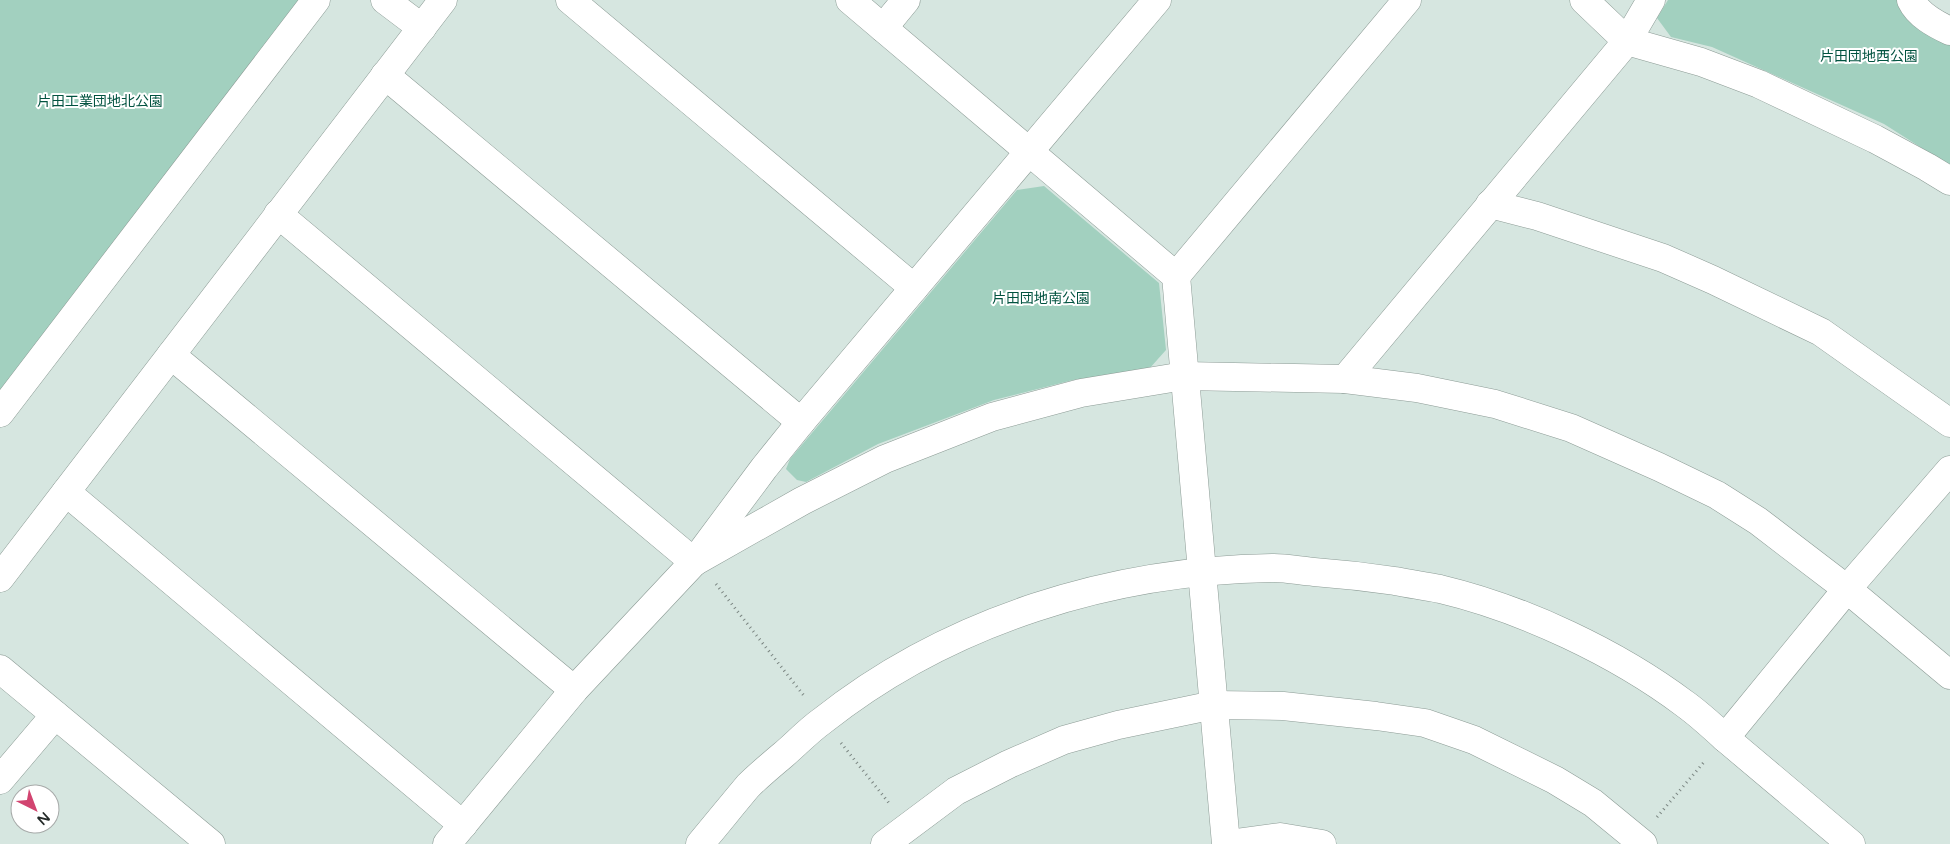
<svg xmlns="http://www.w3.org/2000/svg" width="1950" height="844" font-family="'Varela Round','Noto Sans JP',sans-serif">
<rect width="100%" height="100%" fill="#d6e6e0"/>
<g fill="#a2d0bf">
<path d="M0 0H304L0 395Z"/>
<path d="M1668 0H1898L1950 43V166L1884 124 1712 47 1671 37 1657 18Z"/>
<path d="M1044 186 1159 283 1166 350 1149 369 1073 380 994 400 878 444 806 482 797 480 786 469 790 459 1017 190Z"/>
</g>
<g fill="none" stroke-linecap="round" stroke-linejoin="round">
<defs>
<g id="minor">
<path d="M385 0 422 28"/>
<path d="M570 0 914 288"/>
<path d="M850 0 1176 276 1226 844"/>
<path d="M1584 0 1627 41 1701 62 1759 84 1875 139 1927 167 1950 181"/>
<path d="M1911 0C1918 15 1935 24 1950 31"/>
<path d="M883 28 906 0"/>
<path d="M385 75 801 422"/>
<path d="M1490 204 1537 216 1663 258 1713 280 1821 332 1950 423"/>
<path d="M278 214 694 562"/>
<path d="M1176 276 1407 0"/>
<path d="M171 355 574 690"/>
<path d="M1345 379 1627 41 1651 0"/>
<path d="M0 413 316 0"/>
<path d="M66 492 463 825"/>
<path d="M694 562 802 501 885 459 992 417 1081 393 1184 376 1345 379 1417 388 1495 404 1571 428 1659 467 1717 495 1758 521 1847 589 1950 675"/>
<path d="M0 578 443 0"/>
<path d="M0 669 211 844"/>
<path d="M1725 738 1851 844"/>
<path d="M0 780 55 715"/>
<path d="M447 844 574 690 694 562 764 468 801 422 1157 0"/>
<path d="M700 844C716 825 732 805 748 786 759 775 771 765 783 755 796 744 808 731 822 721 949 620 1113 570 1274 568 1287 568 1301 571 1314 572 1341 574 1368 577 1395 581 1410 584 1425 586 1440 589 1524 609 1617 653 1685 704 1699 714 1712 726 1725 738L1847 589 1950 470"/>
<path d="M885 844 956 791 1009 764 1064 740 1118 725 1214 705 1283 706 1376 716 1425 723 1474 740 1555 780 1593 803 1643 844"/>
<path d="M1228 844 1280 837 1322 844"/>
</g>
</defs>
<use href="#minor" stroke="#8c9b95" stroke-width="29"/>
<g stroke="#7b8682" stroke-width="3" stroke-dasharray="1 4" stroke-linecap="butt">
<path d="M716 584 805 697"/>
<path d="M841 743 889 803"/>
<path d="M1657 817 1705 761"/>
</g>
<use href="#minor" stroke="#fff" stroke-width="28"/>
</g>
<g text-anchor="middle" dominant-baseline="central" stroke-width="4" stroke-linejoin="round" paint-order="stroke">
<g font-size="14" fill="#025340" stroke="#fff">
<text x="1869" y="56">片田団地西公園</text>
<text x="100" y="101">片田工業団地北公園</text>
<text x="1041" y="298">片田団地南公園</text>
</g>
</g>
<g transform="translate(35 809) rotate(138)"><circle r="24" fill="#ffffff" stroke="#a7aaa9"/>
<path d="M0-4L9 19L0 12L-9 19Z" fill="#d24470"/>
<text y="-8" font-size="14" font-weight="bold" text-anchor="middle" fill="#242a28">N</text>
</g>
</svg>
